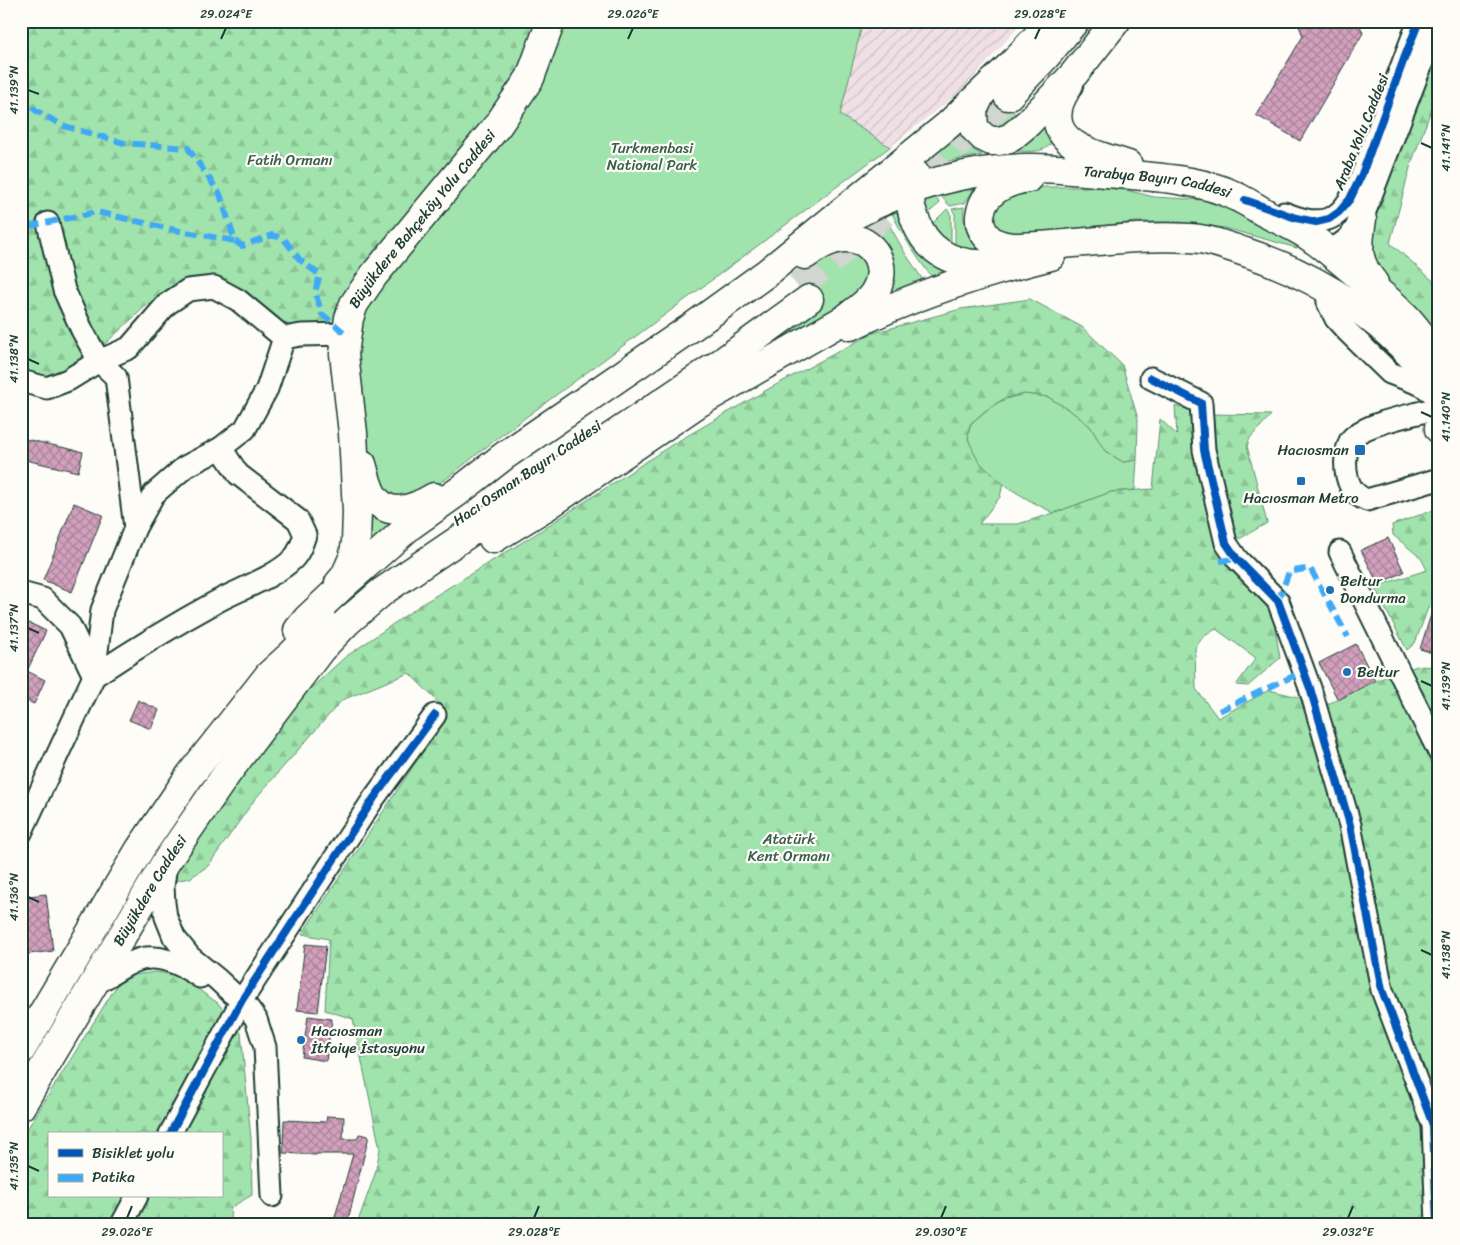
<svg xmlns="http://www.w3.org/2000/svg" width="1460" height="1245" font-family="Sriracha,sans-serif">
<defs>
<pattern id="industrial-furrows" width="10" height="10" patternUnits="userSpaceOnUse" patternTransform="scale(1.25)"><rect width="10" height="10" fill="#f0e0e6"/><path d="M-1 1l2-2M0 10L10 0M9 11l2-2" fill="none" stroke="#cdc1c6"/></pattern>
<pattern id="forest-firs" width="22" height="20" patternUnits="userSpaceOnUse" patternTransform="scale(1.25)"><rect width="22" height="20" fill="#a1e3ad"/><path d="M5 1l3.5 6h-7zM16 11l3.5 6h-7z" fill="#8ac495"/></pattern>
<pattern id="building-cross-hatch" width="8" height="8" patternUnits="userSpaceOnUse" patternTransform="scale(1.25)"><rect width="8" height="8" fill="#d2a0bd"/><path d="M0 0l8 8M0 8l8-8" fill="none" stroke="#aa849a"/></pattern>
</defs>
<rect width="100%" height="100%" fill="#fdfcf7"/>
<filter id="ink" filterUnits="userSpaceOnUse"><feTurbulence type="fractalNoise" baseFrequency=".02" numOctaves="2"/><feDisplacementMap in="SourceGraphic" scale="10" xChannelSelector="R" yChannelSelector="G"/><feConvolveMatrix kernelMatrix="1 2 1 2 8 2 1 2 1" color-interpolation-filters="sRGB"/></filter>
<g filter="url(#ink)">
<path fill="url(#industrial-furrows)" d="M863 21H1024L961 91 890 147 840 115Z"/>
<g fill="#a1e3ad" stroke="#609070">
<path d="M549 21H863L840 115 890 147 689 297 495 440 446 479 415 497 390 496 380 488 372 466 365 435 355 332 375 274Z"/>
<path d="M995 91 1019 118 1010 125 987 131 983 108Z"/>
<path d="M1044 118 1051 136V143C1043 154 1028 151 1016 151L1025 142Z"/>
<path d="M958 130 972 149 982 155 928 165 933 154Z"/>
<path d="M977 184 965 203 950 206 939 194Z"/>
<path d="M1050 187H1096L1126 190 1154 197 1204 200 1262 224 1287 238 1297 245V248L1225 228 1179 222H1136L1078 228 1028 240 993 234 995 200 1022 188Z"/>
<path d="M934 196 940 203 925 216 932 224 947 209 951 215V250C946 248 940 246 936 242 924 233 915 212 921 198Z"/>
<path d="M898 206 924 257 934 265 948 271 931 276C915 255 901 233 890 209Z"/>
<path d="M964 207C962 228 969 241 984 255L955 252V214L952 209Z"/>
<path d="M882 212 905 253 923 280 888 294 875 235 865 228 855 225Z"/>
<path d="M848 248 867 260 870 279 851 304 708 386 816 304 791 275 813 258Z"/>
<path d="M1025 394 1048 397 1071 411 1090 426 1105 451 1123 462 1137 460 1135 490 1111 492 1054 513C1027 500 957 464 970 426 972 422 977 418 981 415 995 402 1006 398 1025 394Z"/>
<path d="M366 506 400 524 365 552Z"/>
</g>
<g fill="url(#forest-firs)" stroke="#609070" fill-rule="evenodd">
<path d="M21 21H549L542 71 375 274 355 332 315 324 281 325 235 288 175 287 148 304 69 377 44 379 21 373Z"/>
<path d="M1439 28V89L1411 164 1390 243 1439 286V340L1355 262Z"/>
<path d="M1030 299 1082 327 1122 365 1138 419 1137 460 1123 462 1105 451 1090 426 1071 411 1048 397 1025 394 1005 398 985 411 970 424 968 439 978 461 1003 484 1000 497 979 524H1018L1054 513 1111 492 1153 489 1160 419 1177 435 1175 406 1210 414 1271 415 1250 438 1247 446 1267 523 1227 546 1270 597 1280 658 1248 686 1236 685 1256 658 1216 629 1203 637 1195 648 1196 689 1218 718 1269 690 1328 704 1375 681 1417 666 1439 667V1224H357L375 1174 380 1149 353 1019 325 1010 329 939 302 934 424 750 441 705 409 673 342 700 255 799 208 866 190 878 169 882 234 778 296 702 344 658 422 604 534 535 673 444 772 387 873 333 961 309Z"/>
<path d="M1439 508V600H1431L1415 643 1407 650 1374 587 1427 570 1421 558 1393 535 1392 525Z"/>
<path d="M155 972 177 975 218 1003 241 1033 251 1139 252 1195 230 1208 232 1224H21V1139L117 985 134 975ZM49 1134H221V1196H49Z"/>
</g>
<g fill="url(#building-cross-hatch)" stroke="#1f3d34">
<path d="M1297 21H1358L1363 33 1300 141 1256 115 1303 36Z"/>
<path d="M21 438 83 452 78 472 21 459Z"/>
<path d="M74 503 103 515 72 592 43 580Z"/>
<path d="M1388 538 1404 572 1378 584 1361 550Z"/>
<path d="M1436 599H1439V655L1420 649Z"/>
<path d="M21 619 46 631 27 671 45 680 34 704 21 698Z"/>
<path d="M1356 644 1375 681 1338 700 1319 663Z"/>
<path d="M138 700 159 710 151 729 129 720Z"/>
<path d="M46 894 53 951 21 955V897Z"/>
<path d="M305 944 326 946 318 1012 297 1010Z"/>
<path d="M308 1016 332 1019 326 1061 302 1057Z"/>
<path d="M327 1116 344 1117 343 1139H357L359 1134 369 1136 347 1224H333L353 1154H316V1155L283 1153 284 1120 326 1122Z"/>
</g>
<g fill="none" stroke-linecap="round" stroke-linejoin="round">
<path stroke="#d1d6d0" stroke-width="28" stroke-dasharray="28 14" stroke-linecap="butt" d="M798 287 860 236 1008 96"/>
<defs>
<g id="minor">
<path d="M1284 213C1297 218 1313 224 1328 219 1337 216 1345 207 1350 199 1362 180 1369 157 1376 136 1390 97 1404 59 1419 21"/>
<path d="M48 223 64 290 82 330 99 361 116 377 135 528"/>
<path d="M1331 251 1349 238 1362 219 1438 21"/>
<path d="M1327 287 1328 303 1336 319 1347 331 1390 373 1422 385 1438 397"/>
<path d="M1151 378 1201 403 1204 450 1226 543 1237 559 1278 601 1310 688 1350 825 1382 990 1433 1125 1437 1224"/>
<path d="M21 381 47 388 68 380 99 361 129 348 167 304 188 290 214 287 238 300 284 338"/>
<path d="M1439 408C1420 413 1359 424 1350 441 1346 450 1345 462 1346 471 1348 485 1353 495 1367 500L1439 479"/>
<path d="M1340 552 1439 752"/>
<path d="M21 593 43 599 70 626 94 676C133 650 174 625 216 602 238 590 275 577 293 559 299 553 302 544 305 535L298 520 238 474 221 448"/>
<path d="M21 833 94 676 102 610 135 528 154 494 185 467 221 448 245 429 267 389 284 338 301 335 346 334"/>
<path d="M166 864 163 887 164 903 166 917 174 937 190 957 217 979 232 993 242 1000 256 1019 265 1047 272 1196"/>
<path d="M92 986C106 978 119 968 133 962 156 951 181 964 200 977"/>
<path d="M170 1134 242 1000 374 798 435 715"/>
<path d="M122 1224 137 1196"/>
</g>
<g id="major">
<path d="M1069 84C1065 92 1059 100 1058 109 1051 148 1102 156 1128 165"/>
<path d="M981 94 973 110 974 128 983 137 991 141H999L1010 138 1028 123 1074 74 1116 21"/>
<path d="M1008 96 1046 56 1075 21"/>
<path d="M915 174C913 181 910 189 910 196 910 204 912 212 915 219 928 257 962 268 1000 263"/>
<path d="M1029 178C1016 180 1003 183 993 192 981 201 975 221 985 234 991 243 1002 246 1013 247 1072 246 1131 234 1190 238 1210 239 1227 246 1245 252 1321 277 1394 324 1439 391"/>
<path id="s1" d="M854 215C907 187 965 170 1025 168 1056 167 1088 172 1119 174 1154 177 1191 179 1224 191 1240 197 1253 206 1267 214 1281 221 1295 227 1307 235 1327 248 1343 263 1361 278 1375 290 1391 301 1404 315 1417 328 1428 344 1439 360"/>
<path d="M1362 219C1358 247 1355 260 1374 283"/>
<path d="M851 326C914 295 983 273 1051 256"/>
<path d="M1439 427V429"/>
<path d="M362 464C365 474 367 485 372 494 387 520 414 509 434 497"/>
<path d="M493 539 550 504 700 402 845 319C855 311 867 304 874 293 890 268 875 237 844 238 829 239 817 247 805 255"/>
<path id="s2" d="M339 583 345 576 353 558 356 542 357 512 353 433 344 354 349 318 354 304 374 275 498 125 530 78 551 21"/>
<path d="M298 630 307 619 341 587 411 525 459 491 504 456 692 327 768 272 948 125 1015 61 1051 21"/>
<path d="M21 1050 140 849 191 774 269 675 290 656 323 622"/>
<path id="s3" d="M21 1106 166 862 228 772 321 649 348 621 383 591 722 362 809 299"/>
</g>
</defs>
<use href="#minor" stroke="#1f3d34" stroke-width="25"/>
<use href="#major" stroke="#1f3d34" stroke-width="31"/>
<use href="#minor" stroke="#fdfcf7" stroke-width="21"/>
<use href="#major" stroke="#fdfcf7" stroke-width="28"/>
<g stroke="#3fa9f5" stroke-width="6" stroke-dasharray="12 6" stroke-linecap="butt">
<path d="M21 93 35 110 64 126 124 143 188 148 220 194 235 241 175 230 97 212 21 228"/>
<path d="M235 241 242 246 272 235 284 239 300 260 320 275 315 292 322 314 346 334"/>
<path d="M1220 561 1237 559"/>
<path d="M1278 601 1289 572 1310 568 1348 637"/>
<path d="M1219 711 1304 671"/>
</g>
<defs>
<g id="cycleway">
<path d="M1245 200 1296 218 1316 222 1329 219 1339 212 1350 199 1362 174 1404 59 1419 21"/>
<path d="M1151 378 1201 403 1204 450 1226 543 1237 559 1278 601 1310 688 1350 825 1382 990 1433 1125 1437 1224"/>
<path d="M170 1134 242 1000 374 798 435 715"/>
</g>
</defs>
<use href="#cycleway" stroke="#fdfcf7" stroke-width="11"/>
<use href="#cycleway" stroke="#0057b8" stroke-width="8"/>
</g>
</g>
<path fill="none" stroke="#1f3d34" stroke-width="2" d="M221 39 226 28M628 39 633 28M1035 39 1040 28M28 90 39 94M1421 143 1432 148M28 359 39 364M1421 412 1432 417M28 628 39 633M1421 681 1432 686M28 897 39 902M1421 950 1432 955M28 1166 39 1171M127 1218 132 1206M534 1218 539 1206M941 1218 946 1206M1348 1218 1353 1206"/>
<g fill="#1f6fb2" stroke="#fdfcf7" stroke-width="2">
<rect x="1354" y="444" width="12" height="12" rx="2.5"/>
<rect x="1296" y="476" width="10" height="10" rx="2.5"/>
<circle cx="1330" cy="590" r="5"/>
<circle cx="1347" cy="672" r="5"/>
<circle cx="301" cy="1040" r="5"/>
</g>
<g text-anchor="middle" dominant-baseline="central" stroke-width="4.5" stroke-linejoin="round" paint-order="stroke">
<g font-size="15" fill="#1f3d34" stroke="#fdfcf7">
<text transform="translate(1361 132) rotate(-68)">Araba Yolu Caddesi</text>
<text stroke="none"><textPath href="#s1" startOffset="312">Tarabya Bayırı Caddesi</textPath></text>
<text stroke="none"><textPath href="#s2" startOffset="394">Büyükdere Bahçeköy Yolu Caddesi</textPath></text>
<text transform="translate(527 473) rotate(-34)">Hacı Osman Bayırı Caddesi</text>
<text stroke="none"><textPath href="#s3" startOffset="251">Büyükdere Caddesi</textPath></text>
</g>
<g font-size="15" fill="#395e4c" stroke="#fdfcf7">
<text x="652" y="148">Turkmenbasi<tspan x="652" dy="17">National Park</tspan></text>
<text x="290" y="160">Fatih Ormanı</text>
<text x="789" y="839">Atatürk<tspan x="789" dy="17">Kent Ormanı</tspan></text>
</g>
<g font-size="15" fill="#1f3d34" stroke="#fdfcf7" text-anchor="start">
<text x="1349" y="450" text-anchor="end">Hacıosman</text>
<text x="1301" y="498" text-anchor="middle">Hacıosman Metro</text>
<text x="1340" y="581">Beltur<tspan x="1340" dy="17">Dondurma</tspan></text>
<text x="1357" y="672">Beltur</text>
<text x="311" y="1031">Hacıosman<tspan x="311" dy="17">İtfaiye İstasyonu</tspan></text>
</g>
</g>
<rect width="1460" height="1245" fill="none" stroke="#fdfcf7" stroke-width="55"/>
<rect x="48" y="1132" width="175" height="65" fill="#fdfcf7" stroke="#a4b0a9"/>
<rect x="58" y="1149" width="25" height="8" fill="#0057b8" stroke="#a4b0a9"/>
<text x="92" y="1158" font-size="15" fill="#1f3d34">Bisiklet yolu</text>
<rect x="58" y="1174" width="25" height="8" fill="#3fa9f5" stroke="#a4b0a9"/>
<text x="92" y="1182" font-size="15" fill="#1f3d34">Patika</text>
<rect x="28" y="28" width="1404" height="1190" fill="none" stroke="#1f3d34" stroke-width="2"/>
<g font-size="12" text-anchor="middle" fill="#1f3d34">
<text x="226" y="18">29.024°E</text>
<text x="633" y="18">29.026°E</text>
<text x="1040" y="18">29.028°E</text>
<text transform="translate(14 90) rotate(-90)" y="4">41.139°N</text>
<text transform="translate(1446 148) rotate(-90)" y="4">41.141°N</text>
<text transform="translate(14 359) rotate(-90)" y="4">41.138°N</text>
<text transform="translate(1446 417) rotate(-90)" y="4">41.140°N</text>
<text transform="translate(14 628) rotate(-90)" y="4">41.137°N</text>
<text transform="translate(1446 686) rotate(-90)" y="4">41.139°N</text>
<text transform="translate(14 897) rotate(-90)" y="4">41.136°N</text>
<text transform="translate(1446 955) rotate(-90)" y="4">41.138°N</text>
<text transform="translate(14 1166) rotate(-90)" y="4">41.135°N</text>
<text x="127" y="1236">29.026°E</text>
<text x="534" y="1236">29.028°E</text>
<text x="941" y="1236">29.030°E</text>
<text x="1348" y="1236">29.032°E</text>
</g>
</svg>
